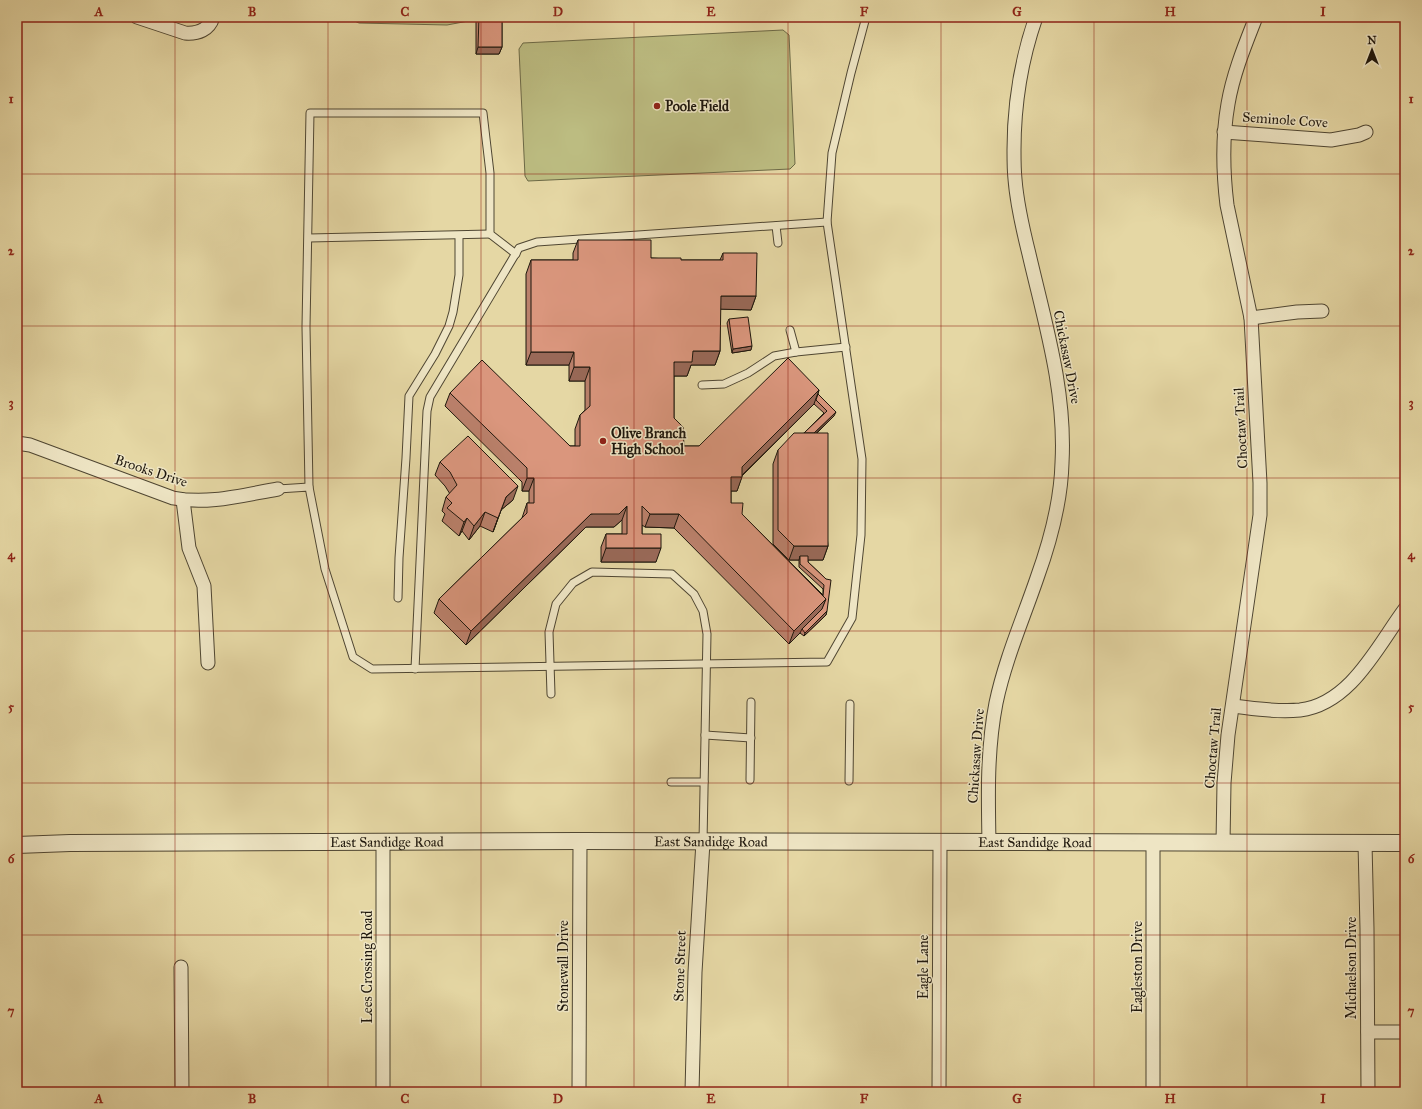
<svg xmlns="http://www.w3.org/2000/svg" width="1422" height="1109" font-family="'IM FELL Great Primer',serif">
<rect width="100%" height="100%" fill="#e5d7a4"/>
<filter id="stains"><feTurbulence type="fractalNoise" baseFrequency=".005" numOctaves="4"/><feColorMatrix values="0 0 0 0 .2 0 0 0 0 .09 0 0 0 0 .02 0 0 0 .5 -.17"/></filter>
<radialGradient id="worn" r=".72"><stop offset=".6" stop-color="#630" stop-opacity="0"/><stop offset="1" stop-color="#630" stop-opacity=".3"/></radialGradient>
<g fill="#bcbc81" stroke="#6c6946">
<path d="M346 17H501L479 19 447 25 359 23Z"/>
<path d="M783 30 789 35 795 164 790 169 528 181 525 176 519 49 523 43Z"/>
</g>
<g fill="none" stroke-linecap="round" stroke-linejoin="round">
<defs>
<g id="service">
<path d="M776 226 778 243"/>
<path d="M309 238 490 234"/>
<path d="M790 330 796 352"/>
<path d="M702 385 724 384 748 373 774 356 796 352 846 347"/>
<path d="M309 487 306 327 310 113H483L490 173V234L516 254"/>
<path d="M278 489 309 487 325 569 353 657 372 669 827 662 852 618 861 535 862 459 827 222 832 153 851 73 866 17"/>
<path d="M398 598 399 558 406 458 409 396 435 354 449 326 453 312 459 275V236"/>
<path d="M415 669 427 411 430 397 519 248 537 242 827 222"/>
<path d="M551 694 549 632 556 604 573 583 592 572 672 574 694 594 703 611 707 634 703 842"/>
<path d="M705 735 751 738"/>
<path d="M750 780 751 702"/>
<path d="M849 781 850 704"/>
<path d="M671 782H704"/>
</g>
<g id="minor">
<path d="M137 17 185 33C198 34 209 30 213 17"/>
<path d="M1224 132 1331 140 1359 135 1366 132"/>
<path d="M1251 318 1297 312 1322 311"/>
<path d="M17 443 30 445 173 498C208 505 243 495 278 489"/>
<path d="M183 500 189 548 204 586 208 663"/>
<path d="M1233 706C1255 709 1278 712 1300 710 1351 704 1378 645 1405 609"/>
<path d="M383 842V1092"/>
<path d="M989 842C988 796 987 749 996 703 1005 660 1023 619 1037 578 1050 542 1061 501 1062 463 1066 391 1045 323 1029 254 1023 230 1017 205 1015 179 1014 170 1014 160 1014 150 1014 104 1021 60 1036 17"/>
<path d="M1223 843 1224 783 1228 735 1260 515V483L1251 318 1227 205C1223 172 1222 138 1228 104 1233 74 1245 45 1256 17"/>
<path d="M1365 843 1367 929 1368 1092"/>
<path d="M181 967 182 1092"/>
<path d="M1368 1032H1405"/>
<path d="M579 1092 580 841"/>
<path d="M692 1092 695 972 703 842"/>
<path d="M939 1092 940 842"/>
<path d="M1153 1092V843"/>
</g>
<g id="tertiary">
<path id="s1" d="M17 845 70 843 580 841 1405 843"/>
</g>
</defs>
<use href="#service" stroke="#4f4632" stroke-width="9"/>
<use href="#minor" stroke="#4f4632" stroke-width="15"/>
<use href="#tertiary" stroke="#4f4632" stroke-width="18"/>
<use href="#service" stroke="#eee5c4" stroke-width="7"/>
<use href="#minor" stroke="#eee5c4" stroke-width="13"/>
<use href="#tertiary" stroke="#eee5c4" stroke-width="16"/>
</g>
<g fill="#bb816c" stroke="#1d160c" fill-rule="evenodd">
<path d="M478 17H502V47L499 54H476V21Z"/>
<path d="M578 240 651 258 681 260H720L723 253 756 296 751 310 720 309V351L715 365H691L687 376H674V418L684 446H699L819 390 818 394 834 416 817 433 828 546 823 560H808V562L826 579V615L804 636 800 633 789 644 674 528 645 527 642 525V534L656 562H601V547L606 534H622V520L614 527H586L466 645 434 613 439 599 522 518 527 503H529V491H522V482L445 406 450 393 570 446H575V429L580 415 585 410V381H569V365H526V274L531 260H573V253ZM814 404 824 413 804 433 778 450 773 464V544L789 560H799V567L823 589V595L731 503V491H737L742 476Z"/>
<path d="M729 319 751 350 732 353 727 323Z"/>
<path d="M440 462 513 500 501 510 493 532 480 526 469 540 462 531 459 536 442 521 445 514 442 511 446 497 450 494 445 486 435 475Z"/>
</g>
<g fill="#996958" stroke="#1d160c">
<path d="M478 47H502L499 54H476Z"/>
<path d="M721 296H756L751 310 716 309Z"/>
<path d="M752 346 751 350 732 353 733 349Z"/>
<path d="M693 351H720L715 365H691L687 376H670L674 362Z"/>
<path d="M531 352H574L569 365H526Z"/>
<path d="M574 367H590L585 381H569Z"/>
<path d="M819 390 814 404 740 477H742L737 491H726L731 477Z"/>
<path d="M836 412 834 416 807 442 808 439Z"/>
<path d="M527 478H534L529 491H522Z"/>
<path d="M518 486 513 500 501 510 493 532 506 497Z"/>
<path d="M627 506 622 520 614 527H586L466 645 471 631 591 514Z"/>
<path d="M485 512 480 526 469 540 474 526Z"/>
<path d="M650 514H679L674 528 645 527Z"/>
<path d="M467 518 462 531 459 536 464 522Z"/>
<path d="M794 546H828L823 560H800V556L799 560H789Z"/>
<path d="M606 548H661L656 562H601Z"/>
<path d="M826 599 821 613 802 629 800 633 789 644 794 631Z"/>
<path d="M827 611 826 615 804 636 805 633Z"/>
</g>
<g fill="#da967d" stroke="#1d160c">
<path d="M479 17H502V47H478Z"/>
<path d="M578 240H651V258H681V260H723V253H757L756 296H721L720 351H693L692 362H674V418L683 427 684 446H699L788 358 819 390 742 467V477H731V503H743L742 514 826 599 794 631 679 514H650L642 506V534H661V548H606V534H627V506L619 514H591L471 631 439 599 527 513V503H534V478H527V468L450 393 482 360 570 446H580V415L590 406V367H574V352H531V260H578Z"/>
<path d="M748 317 752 346 733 349 729 319Z"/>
<path d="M818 394 836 412 814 433H804L827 411 816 400Z"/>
<path d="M794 433H828V546H794L778 530V450Z"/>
<path d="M468 436 518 486 506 497 498 518 485 512 474 526 467 518 464 522 447 508 452 503 446 497 457 485 450 472 440 462Z"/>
<path d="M800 556H808V562L826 579 831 580 827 611 805 633 802 629 822 609 826 599 823 596 824 585 800 564Z"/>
</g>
<path fill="none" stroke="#8f2418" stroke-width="1" stroke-opacity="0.55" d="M175 17V1092M328 17V1092M481 17V1092M634 17V1092M788 17V1092M941 17V1092M1094 17V1092M1247 17V1092M17 174H1405M17 326H1405M17 478H1405M17 631H1405M17 783H1405M17 935H1405"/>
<g fill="#8f2418" stroke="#eee5c4" stroke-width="1.5">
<circle cx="657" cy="106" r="4"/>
<circle cx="603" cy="441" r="4"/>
</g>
<g text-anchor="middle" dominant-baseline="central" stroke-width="3" stroke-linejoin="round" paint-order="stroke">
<g font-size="14" font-weight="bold" fill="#1d160c" stroke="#eee5c4" text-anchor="start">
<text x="665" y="106">Poole Field</text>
<text x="611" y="433">Olive Branch<tspan x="611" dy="16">High School</tspan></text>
</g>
<g font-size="14" fill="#1d160c" stroke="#eee5c4">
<text transform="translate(1285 120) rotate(4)">Seminole Cove</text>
<text transform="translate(1067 357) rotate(79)">Chickasaw Drive</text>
<text transform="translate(1241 428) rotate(-93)">Choctaw Trail</text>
<text transform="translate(151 471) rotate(18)">Brooks Drive</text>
<text transform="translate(1213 748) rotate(-85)">Choctaw Trail</text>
<text transform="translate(976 756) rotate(-86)">Chickasaw Drive</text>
<text stroke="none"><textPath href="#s1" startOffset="370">East Sandidge Road</textPath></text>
<text stroke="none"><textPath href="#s1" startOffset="694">East Sandidge Road</textPath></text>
<text stroke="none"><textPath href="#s1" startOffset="1018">East Sandidge Road</textPath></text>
<text transform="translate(563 966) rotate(-90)">Stonewall Drive</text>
<text transform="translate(680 966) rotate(-88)">Stone Street</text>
<text transform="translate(367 967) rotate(-90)">Lees Crossing Road</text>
<text transform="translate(923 967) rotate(-90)">Eagle Lane</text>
<text transform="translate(1137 967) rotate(-90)">Eagleston Drive</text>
<text transform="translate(1351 968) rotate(-90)">Michaelson Drive</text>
</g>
</g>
<rect width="1422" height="1109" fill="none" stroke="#e5d7a4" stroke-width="44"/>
<g transform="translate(1372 50)" stroke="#eee5c4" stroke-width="3" paint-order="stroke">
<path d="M0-3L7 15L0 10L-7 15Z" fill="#1d160c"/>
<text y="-6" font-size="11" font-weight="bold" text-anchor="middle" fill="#1d160c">N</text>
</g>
<rect x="22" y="22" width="1378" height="1065" fill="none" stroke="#8f2418" stroke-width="1.5"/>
<g font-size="13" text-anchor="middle" font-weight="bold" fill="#8f2418">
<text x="99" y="16">A</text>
<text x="252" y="16">B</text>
<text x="405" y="16">C</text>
<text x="558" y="16">D</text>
<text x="711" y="16">E</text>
<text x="864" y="16">F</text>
<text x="1017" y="16">G</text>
<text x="1170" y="16">H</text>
<text x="1323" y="16">I</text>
<text x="11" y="103">1</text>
<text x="1411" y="103">1</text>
<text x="11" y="255">2</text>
<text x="1411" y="255">2</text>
<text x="11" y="407">3</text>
<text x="1411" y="407">3</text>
<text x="11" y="559">4</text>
<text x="1411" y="559">4</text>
<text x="11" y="711">5</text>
<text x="1411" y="711">5</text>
<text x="11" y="863">6</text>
<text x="1411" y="863">6</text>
<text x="11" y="1015">7</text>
<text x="1411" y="1015">7</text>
<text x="99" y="1103">A</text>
<text x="252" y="1103">B</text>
<text x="405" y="1103">C</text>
<text x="558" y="1103">D</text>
<text x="711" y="1103">E</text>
<text x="864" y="1103">F</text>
<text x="1017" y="1103">G</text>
<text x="1170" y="1103">H</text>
<text x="1323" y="1103">I</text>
</g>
<rect width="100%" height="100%" filter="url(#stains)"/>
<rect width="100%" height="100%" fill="url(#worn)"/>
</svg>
